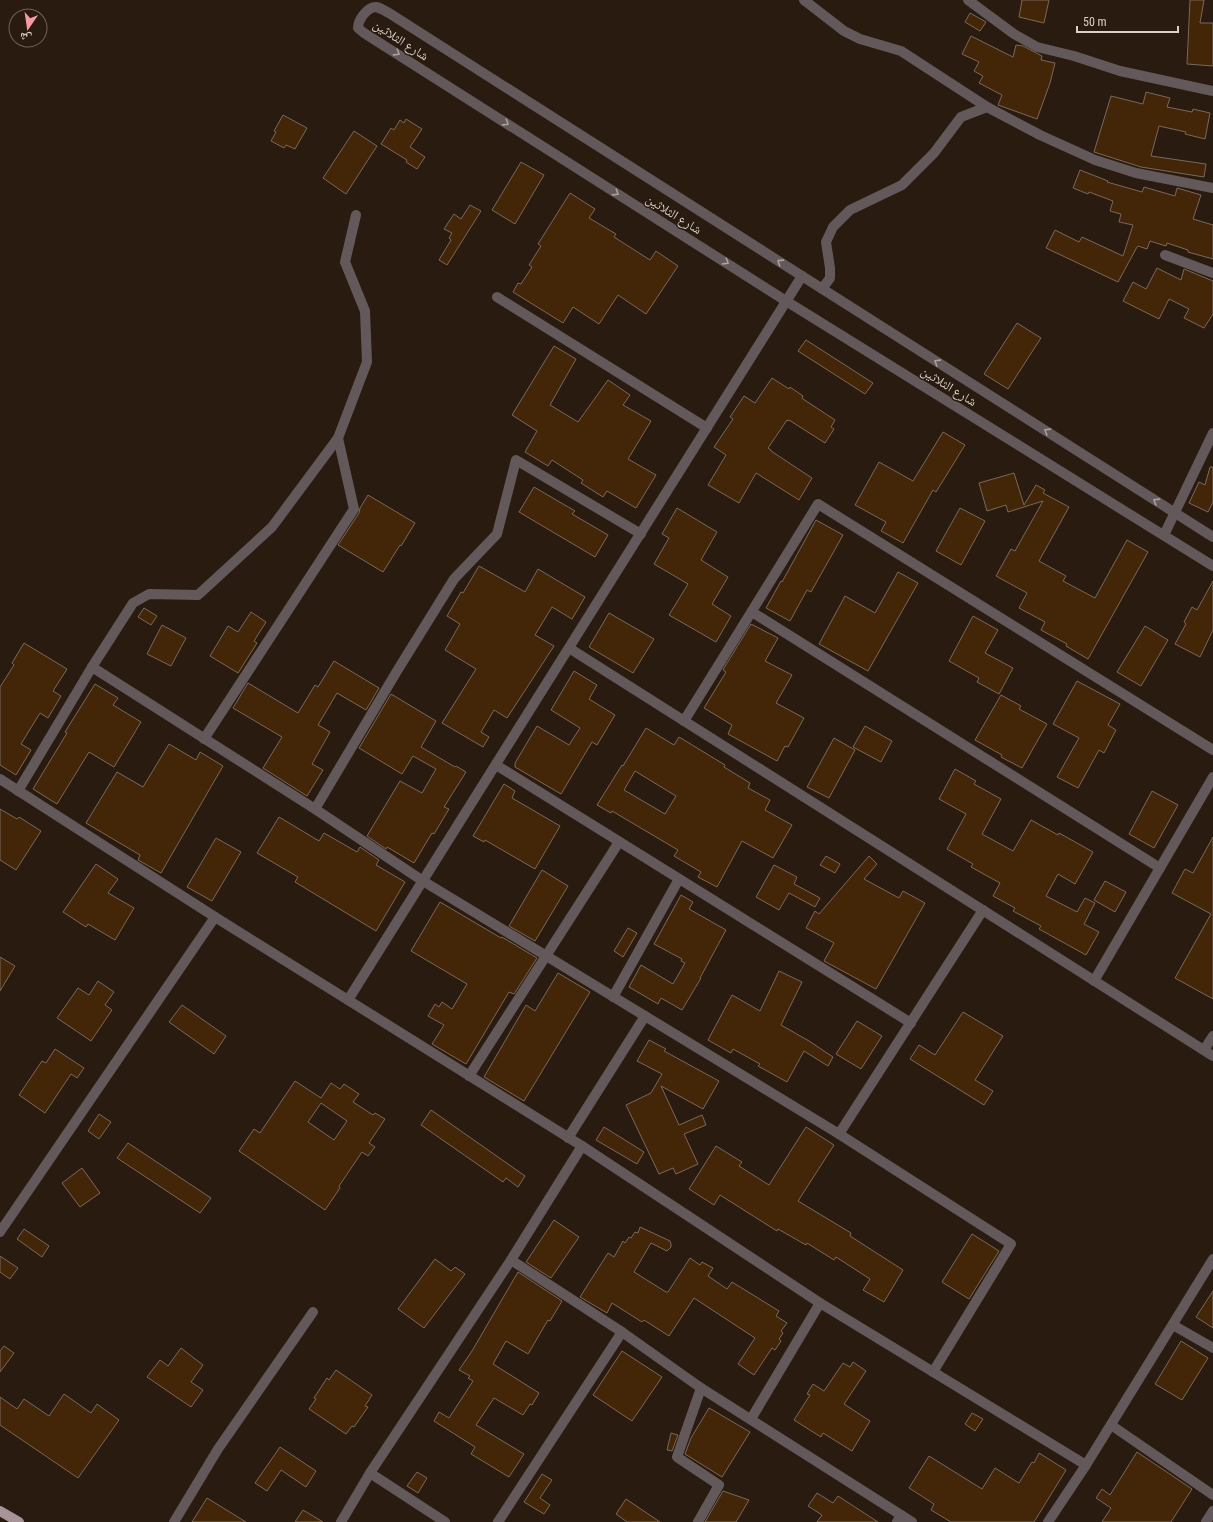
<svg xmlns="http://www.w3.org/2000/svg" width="1213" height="1522" font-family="'Roboto Condensed','Noto Naskh Arabic',sans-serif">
<rect width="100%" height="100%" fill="#291b0f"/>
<g fill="#432507" stroke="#7a695b" fill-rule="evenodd">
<path d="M1022 0H1049L1044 23 1019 17Z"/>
<path d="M1190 0H1204L1200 23H1213V66L1187 64Z"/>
<path d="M970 13 986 22 980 31 965 22Z"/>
<path d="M971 36 1013 57 1016 45 1023 46 1042 56 1041 60 1055 63 1050 83 1037 119 998 105 1002 95 979 83 983 76 974 71 979 62 962 54Z"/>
<path d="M1146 92 1170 98 1167 107 1192 112 1193 109 1210 113 1205 139 1185 134 1186 132 1159 126 1151 156 1206 164 1204 177 1141 167 1094 152 1111 96 1143 104Z"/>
<path d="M283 115 307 128 295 149 286 145 284 148 271 141 276 132 274 131Z"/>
<path d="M406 119 422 129 410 147 425 157 417 169 406 162 407 160 381 144 391 128 394 130 400 120 404 123Z"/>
<path d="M354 131 377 146 346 194 323 178Z"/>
<path d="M521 162 544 175 515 224 492 210Z"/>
<path d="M1080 170 1108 181 1107 182 1142 192 1144 187 1175 196 1177 188 1201 195 1193 219 1213 225V259L1188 252V250L1167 243 1166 246 1150 241 1147 249 1138 246 1137 247 1118 282 1046 248 1055 230 1079 242 1082 237 1123 256 1133 225 1119 222 1121 214 1110 211 1113 201 1089 192 1088 194 1073 188Z"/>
<path d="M570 193 595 209 589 218 616 234 614 237 650 260 656 251 678 266 646 314 618 295 599 324 573 307 563 323 513 292 518 283 521 284 532 267 529 265 541 246 538 244Z"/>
<path d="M470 205 481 211 447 265 439 260 451 240 449 238 452 233 444 229 454 214 461 219Z"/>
<path d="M1157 268 1181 280 1184 269 1213 281V314L1204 328 1184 318 1189 309 1169 299 1159 319 1123 301 1133 282 1146 289Z"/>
<path d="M1017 323 1041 338 1008 389 984 374Z"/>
<path d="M806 340 873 383 865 394 798 351Z"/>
<path d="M554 346 576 359 550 405 578 422 608 380 630 395 623 405 651 421 628 459 656 475 636 508 607 491 603 497 581 483 583 480 552 460 548 466 525 452 537 431 512 415Z"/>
<path d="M772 378 789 389 790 387 803 396 802 398 803 399 835 420 831 427 834 429 825 443 789 420V421L787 420 768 448 771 450V451L812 478 799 500 756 473 739 503 708 485 726 455 714 447 733 419 730 417 744 396 755 403Z"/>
<path d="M943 432 965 445 936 492 933 490 903 543 881 531 886 522 855 505 879 462 913 481Z"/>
<path d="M1210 467H1213V502L1208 512 1189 503 1199 482 1205 485Z"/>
<path d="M1014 473 1024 505 1036 485 1045 490 1043 493 1069 507 1039 561 1066 576 1063 581 1095 598 1127 540 1148 552 1088 659 1066 646 1067 644 1041 630 1045 622 1019 608 1027 593 996 576 1011 549 1015 551 1043 501 1008 512 1006 505 987 511 979 483Z"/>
<path d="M534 487 575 511 572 514 608 535 595 557 519 512Z"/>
<path d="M368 495 415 523 401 546 400 545 383 572 338 545 359 513 360 508Z"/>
<path d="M677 508 717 532 701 560 728 577 712 604 731 616 716 642 669 615 688 584 654 564 669 538 662 534Z"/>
<path d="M960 508 985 521 961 565 936 551Z"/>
<path d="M816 520 843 535 811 592 807 590 790 621 766 608 781 581 782 582Z"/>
<path d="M479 566 525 592 538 569 585 597 572 619 552 607 535 635 554 646 507 718 494 710 481 732 489 737 483 747 442 723 476 669 445 650 460 624 447 616 461 592 463 593Z"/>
<path d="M898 572 918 583 868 671 819 644 845 596 875 613Z"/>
<path d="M1213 581V630L1200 657 1175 644 1186 624 1184 622 1192 607 1197 610Z"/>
<path d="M144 608 157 616 151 625 138 617Z"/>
<path d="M251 612 266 622 254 641 257 643 238 673 210 656 228 626 238 632Z"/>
<path d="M609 613 654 639 633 673 589 647Z"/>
<path d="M973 616 998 630 985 653 1013 668 999 694 977 682 979 678 949 661Z"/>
<path d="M751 624 778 638 765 661 792 675 776 703 804 718 788 747 785 746 777 761 728 734 732 725 704 708 726 672 723 670 724 668Z"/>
<path d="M162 625 186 638 171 666 147 654Z"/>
<path d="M1145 626 1168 640 1141 686 1117 672Z"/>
<path d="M24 643 67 669 53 691 61 696 48 718 40 713 21 744 31 750 16 775 0 765V687L14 665 12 663Z"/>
<path d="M334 661 379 688 366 710 337 693 318 725 330 732 312 764 323 770 307 796 263 768 282 737 233 708 248 683 298 713 315 685 318 687Z"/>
<path d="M574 671 597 685 589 699 615 715 597 745 592 742 561 794 515 767V763L537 726 569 745 580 728 551 710Z"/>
<path d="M1077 681 1120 704 1108 725 1116 730 1104 753 1099 750 1078 788 1057 777 1079 738 1053 724Z"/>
<path d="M95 684 118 698 113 705 141 722 114 767 89 752 57 804 33 789 67 733 65 732Z"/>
<path d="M391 694 436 721 421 747 455 767 456 766 466 772 444 807 449 809 434 834 432 833 414 863 387 847 386 849 367 836 400 781 422 793 436 769 413 756 402 774 359 748Z"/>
<path d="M1001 695 1021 706 1019 709 1047 724 1022 768 1001 757 1002 755 975 740Z"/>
<path d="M865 726 892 741 881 762 853 747Z"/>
<path d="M646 728 674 745 679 737 725 765 724 767 750 783 748 788 770 800 765 810 792 825 773 858 742 841 717 887 698 877 701 872 674 856 678 850 612 811 611 813 597 805 622 765 623 766ZM635 771 676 796 665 814 624 790Z"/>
<path d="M834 738 855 750 829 798 807 787Z"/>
<path d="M169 744 196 760 200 752 223 766 161 873 138 860 140 855 86 823 117 772 143 787Z"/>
<path d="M955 769 976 781 974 784 1001 799 982 834 1013 851 1031 820 1058 835 1059 833 1093 852 1075 884 1058 874 1046 896 1077 912 1085 898 1095 903 1084 924 1099 932 1086 955 1039 929 1041 926 1013 911 1015 908 993 896 1000 883 971 867 973 864 947 849 966 814 939 799Z"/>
<path d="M504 784 515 791 512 798 560 826 535 869 485 840 484 842 473 836Z"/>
<path d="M1152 791 1178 805 1154 848 1129 834Z"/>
<path d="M0 809 17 819 19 817 41 831 16 870 0 860Z"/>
<path d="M279 817 319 841 324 833 357 852 360 847 379 860 376 865 405 882 376 931 295 882 298 877 257 853Z"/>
<path d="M1213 837V999L1175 978 1211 914 1172 893 1185 869 1193 873Z"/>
<path d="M216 838 241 852 212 901 187 887Z"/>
<path d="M826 856 840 864 835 873 820 865Z"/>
<path d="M869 856 877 864 864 879 899 898 903 891 925 903 876 989 824 961 834 943 806 928 815 911 819 914Z"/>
<path d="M96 864 118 879 108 893 134 908 115 940 88 924 86 927 63 912Z"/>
<path d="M774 865 797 877 794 884 820 898 815 907 789 893 779 910 756 897Z"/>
<path d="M542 870 568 886 535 941 509 926Z"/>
<path d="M1105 881 1126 892 1115 912 1094 900Z"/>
<path d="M681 895 693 902 689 909 726 930 700 978H701L682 1010 661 998 658 1004 629 987 641 965 673 984 685 963 681 961 682 959 654 944Z"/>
<path d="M440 902 501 938 502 937 537 958 514 994 509 992 466 1064 432 1044 444 1025 428 1016 435 1004 439 1007 442 1002 452 1009 467 984 411 951Z"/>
<path d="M628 928 637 933 623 957 614 951Z"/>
<path d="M0 957 15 966 0 991Z"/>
<path d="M779 971 802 982 781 1025 809 1041 833 1057 828 1066 804 1051 787 1082 758 1066 760 1064 733 1049 731 1053 708 1040 732 995 760 1011Z"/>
<path d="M558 973 590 992 524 1101 484 1077 526 1005 535 1011Z"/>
<path d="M98 981 114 992 105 1005 112 1010 91 1041 57 1018 78 988 89 995Z"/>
<path d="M182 1005 226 1036 214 1054 169 1022Z"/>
<path d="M963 1012 1003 1036 975 1080 993 1091 984 1105 910 1059 919 1045 935 1055Z"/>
<path d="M857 1021 882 1036 861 1069 836 1054Z"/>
<path d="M649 1040 666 1049 664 1051 719 1081 703 1109 661 1086 679 1125 702 1115 706 1125 684 1134 698 1164 676 1174 673 1168 659 1174 626 1105 651 1093 662 1074 637 1061Z"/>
<path d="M55 1049 84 1068 77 1078 71 1074 45 1113 19 1095 42 1061 46 1063Z"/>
<path d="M295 1081 321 1098 331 1083 340 1089 344 1084 359 1094 353 1102 373 1115 375 1113 385 1119 369 1143 375 1147 368 1156 362 1152 339 1186 340 1188 325 1210 239 1151 254 1129 260 1133ZM321 1103 347 1121 334 1140 308 1122Z"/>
<path d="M431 1110 525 1176 518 1187 506 1178 503 1182 421 1125Z"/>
<path d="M99 1114 111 1122 99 1139 88 1131Z"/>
<path d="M604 1127 644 1152 637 1164 596 1140Z"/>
<path d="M806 1127 834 1145 798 1201 851 1233 850 1236 903 1270 884 1302 863 1290 870 1279 836 1257 834 1260 807 1243 806 1245 778 1229 777 1231 720 1195 714 1205 689 1189 716 1146 742 1162 739 1166 769 1185Z"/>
<path d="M128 1143 211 1198 200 1213 117 1158Z"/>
<path d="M82 1168 100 1193 80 1207 62 1183Z"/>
<path d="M554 1220 579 1237 551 1278 526 1262Z"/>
<path d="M640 1227 670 1241 671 1244V1247L667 1251 651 1243 634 1272 666 1292H668L690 1258 700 1265 702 1262 713 1268 708 1276 727 1289 732 1282 779 1311 776 1316 787 1323 781 1331 783 1333 779 1339 781 1341 775 1350 772 1348 754 1375 738 1364 755 1338 694 1298 669 1336 644 1320 642 1322 612 1303 607 1313 580 1297 608 1253 614 1257 623 1241 625 1243 629 1237 631 1238 635 1232 638 1233Z"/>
<path d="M24 1229 49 1246 42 1257 17 1239Z"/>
<path d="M972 1234 999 1251 969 1299 942 1282Z"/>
<path d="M0 1256 18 1268 10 1279 0 1272Z"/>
<path d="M435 1259 451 1271 455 1267 465 1274 424 1328 398 1309Z"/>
<path d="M518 1272 562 1301 550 1321 548 1320 528 1354 506 1341 493 1364 539 1393 532 1405 530 1404 523 1415 494 1398 476 1425 524 1454 509 1477 471 1454 475 1447 434 1421 439 1412 449 1418 473 1381 468 1378 470 1376 459 1370 472 1351Z"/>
<path d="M1213 1291V1328L1196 1317Z"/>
<path d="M1181 1341 1208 1358 1182 1400 1155 1384Z"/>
<path d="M4 1346 14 1353 0 1372V1351Z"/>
<path d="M181 1348 203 1365 191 1382 203 1390 191 1407 147 1377 160 1360 168 1366Z"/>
<path d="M622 1351 662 1377 632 1421 593 1395Z"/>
<path d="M853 1362 866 1371 844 1404 870 1421 852 1451 823 1433 821 1437 794 1420 810 1395 807 1394 813 1384 824 1391 843 1363 850 1367Z"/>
<path d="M336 1370 372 1395 365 1406 368 1407 354 1427 352 1426 346 1434 309 1409 316 1399 314 1398 327 1378 329 1380Z"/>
<path d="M64 1394 91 1413 97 1404 119 1420 78 1478 0 1425V1397L17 1409 24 1399 49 1416Z"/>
<path d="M709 1408 750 1432 722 1477 685 1454 691 1438Z"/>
<path d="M972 1413 983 1419 975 1431 965 1424Z"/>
<path d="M671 1433 678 1435 672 1451 667 1450Z"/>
<path d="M280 1447 316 1471 306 1487 281 1470 267 1491 255 1483Z"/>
<path d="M1137 1452 1192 1489 1171 1522H1102L1111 1508 1096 1498 1102 1489 1110 1495Z"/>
<path d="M1039 1453 1066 1470 1034 1522H951L931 1510 934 1504 909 1488 929 1456 982 1489 995 1468 1019 1483 1032 1462 1034 1463Z"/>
<path d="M417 1472 427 1478 418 1493 407 1486Z"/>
<path d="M542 1474 552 1480 540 1498 550 1505 544 1514 524 1502Z"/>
<path d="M723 1491 749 1500 736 1522H705Z"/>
<path d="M817 1493 833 1503 838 1496 878 1522H817L822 1515 808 1506Z"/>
<path d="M207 1498 246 1522H192Z"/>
<path d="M626 1499 660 1522H627L616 1514Z"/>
<path d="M303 1510 323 1522H295Z"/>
</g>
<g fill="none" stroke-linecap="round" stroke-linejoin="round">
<g stroke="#63595b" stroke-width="10">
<path d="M804 0 844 31 860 39 901 51 987 107 1040 135 1095 160 1136 173 1213 188"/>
<path d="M968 0 1014 34 1037 47 1074 56 1120 71 1213 91"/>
<path d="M1165 255 1213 273"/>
<path d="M822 289 830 278V268L826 242 833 227 850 210 902 185 934 153 961 117 987 107"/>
<path d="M497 297 707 428"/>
<path d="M1164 535 1213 433"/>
<path d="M1213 537 802 276 389 13C385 11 381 8 376 7 367 7 358 20 358 28L364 33 786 301 1213 566"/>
<path d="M752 612 1160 868"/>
<path d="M569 648 1213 1056"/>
<path d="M92 667 315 809 423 881 839 1134 1011 1244 933 1372"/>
<path d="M684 721 818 504 1213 750"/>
<path d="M204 739 354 509 338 438"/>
<path d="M496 765 911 1023"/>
<path d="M0 779 215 917 582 1146 820 1303 1086 1465"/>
<path d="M18 791 92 667 133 603 149 594 198 595 272 527 338 438 367 362 365 311 345 262 356 215"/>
<path d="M315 809 397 671 454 579 497 534 516 460 641 534"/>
<path d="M1094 981 1213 777"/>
<path d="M613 997 679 879"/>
<path d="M348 1000 802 276"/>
<path d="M1204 1050 1213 1036"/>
<path d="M469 1076 619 842"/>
<path d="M839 1134 983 910"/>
<path d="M568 1138 645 1016"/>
<path d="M0 1232 215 917"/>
<path d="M511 1260 622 1332 701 1388 901 1515"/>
<path d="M1173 1325 1213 1348"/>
<path d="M751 1419 820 1303"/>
<path d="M1111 1425 1213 1495"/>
<path d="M370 1473 445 1522"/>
<path d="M174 1522 218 1449 313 1312"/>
<path d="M341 1522 370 1473 511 1260 582 1146"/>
<path d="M498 1522 622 1332"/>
<path d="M698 1522 719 1485 677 1457 701 1388"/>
<path d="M897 1522 901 1515 912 1522"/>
<path d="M1048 1522 1086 1465 1213 1259"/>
<path d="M1206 1522 1213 1511"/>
</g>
<path stroke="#a89398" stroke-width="10" d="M0 1511 19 1522"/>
</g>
<defs><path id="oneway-chevron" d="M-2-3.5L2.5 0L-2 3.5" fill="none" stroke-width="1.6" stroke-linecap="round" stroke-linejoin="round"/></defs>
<g stroke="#aba19d">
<use href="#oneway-chevron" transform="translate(397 53) rotate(32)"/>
<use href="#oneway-chevron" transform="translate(506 123) rotate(32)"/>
<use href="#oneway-chevron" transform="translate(616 193) rotate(32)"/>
<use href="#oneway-chevron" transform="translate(726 262) rotate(32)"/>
<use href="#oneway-chevron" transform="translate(780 262) rotate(-147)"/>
<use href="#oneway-chevron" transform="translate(937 362) rotate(-148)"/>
<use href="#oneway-chevron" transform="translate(1047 431) rotate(-148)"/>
<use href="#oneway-chevron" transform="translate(1156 501) rotate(-148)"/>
</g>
<g text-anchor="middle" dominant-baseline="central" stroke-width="3" stroke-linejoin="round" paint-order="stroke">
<g font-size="13" fill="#dbd1c9" stroke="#291b0f">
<text transform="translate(401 40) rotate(33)">شارع الثلاثين</text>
<text transform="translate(674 214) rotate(32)">شارع الثلاثين</text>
<text transform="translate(949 386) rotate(32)">شارع الثلاثين</text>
</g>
</g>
<g transform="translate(28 28) rotate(193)"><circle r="19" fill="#291b0f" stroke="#706459"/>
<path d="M0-3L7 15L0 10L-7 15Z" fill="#f49aa4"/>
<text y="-6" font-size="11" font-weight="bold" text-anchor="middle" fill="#dbd1c9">ش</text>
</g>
<path d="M1077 26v6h101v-6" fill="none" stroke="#dbd1c9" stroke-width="2"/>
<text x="1083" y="26" font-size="12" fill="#dbd1c9" stroke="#291b0f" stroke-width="3" paint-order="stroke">50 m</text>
</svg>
